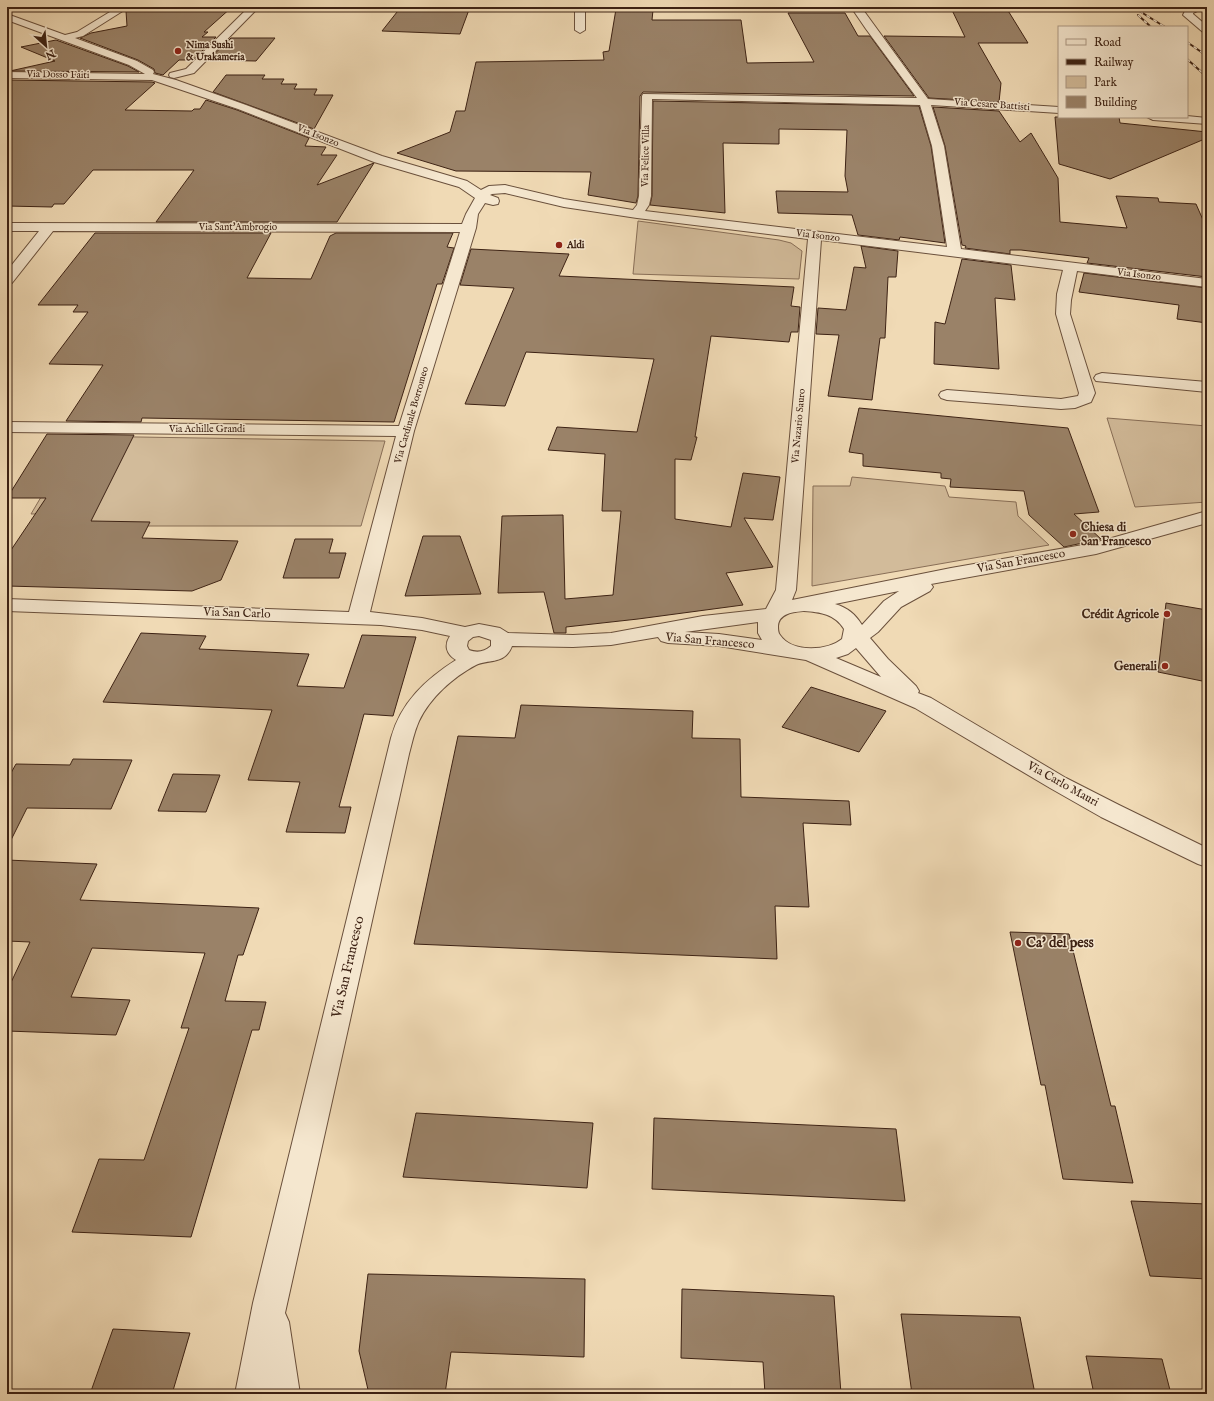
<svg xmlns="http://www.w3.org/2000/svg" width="1214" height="1401" font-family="'IM FELL English',serif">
<rect width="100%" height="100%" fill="#f0dab5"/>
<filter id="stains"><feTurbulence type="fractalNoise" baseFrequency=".005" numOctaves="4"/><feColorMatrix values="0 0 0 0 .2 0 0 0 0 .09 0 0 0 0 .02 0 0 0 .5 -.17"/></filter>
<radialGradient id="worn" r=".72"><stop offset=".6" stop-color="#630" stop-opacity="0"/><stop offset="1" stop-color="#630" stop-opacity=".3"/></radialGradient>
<g fill="#d2bb9a" stroke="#886e57">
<path d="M638 221 779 240 791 243 802 251 799 279 633 274Z"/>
<path d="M1107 418 1207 426V502L1135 507Z"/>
<path d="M77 436 385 441 361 526H88L92 513 31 514Z"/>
<path d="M852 477 945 486 949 497 1016 502 1018 516 1049 545 812 586 813 486H850Z"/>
</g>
<g fill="#9a8268" stroke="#3d2214">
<path d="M130 7H232L204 32H208L202 37H216L193 60H179L163 75 155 73 154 69 138 60 80 38 91 33 127 26 126 11Z"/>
<path d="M401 7H470L460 34 382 31Z"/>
<path d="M951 8 1007 9 1028 43H978L1001 83 999 102 929 98 884 36 965 37Z"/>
<path d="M616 9 653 10 652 20H741L747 63 814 62 788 13H845L858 36H870L914 96 643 92 640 96 638 196 636 203 588 195 591 172 456 171 397 153 450 132 456 111H465L476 62 604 60 603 52 609 51Z"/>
<path d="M231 38H275L256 61 208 60Z"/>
<path d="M56 40 128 66 139 72 10 71 55 61 21 47Z"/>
<path d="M226 75H265L262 79H284L281 84H297L294 89H317L314 95H333L314 129 213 92Z"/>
<path d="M7 80 152 82 155 83 125 110 192 111 194 109H200L206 100 237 110 309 138 305 146 326 147 321 155H337L317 185 374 163 337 222H156L194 170H93L64 204H54L52 207 7 206Z"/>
<path d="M653 101 919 106 931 146 945 243 900 237 899 240 858 235 852 215 778 213 776 191 848 192 845 176 847 130 779 129V144L723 143 725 213 650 205 652 196Z"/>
<path d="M933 107 999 111 1020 142 1031 133 1058 178 1060 222 1127 228 1116 196 1158 198 1159 202 1196 204 1207 229V277L1087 263 1089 258 1021 250H1010V254L965 248 966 246 962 245 945 146Z"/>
<path d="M1055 117H1119L1120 123 1207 132V138L1110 179 1059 164Z"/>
<path d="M95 233H271L247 278 311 279 330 236 336 233H453L447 247 454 248 442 284H437L394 422 142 418 141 422 66 421 103 365 49 364 88 312H73L78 305H38Z"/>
<path d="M861 246 898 251 896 277H888L885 338H880L872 400 828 396 839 335 816 334 818 308 846 310 854 267 866 268Z"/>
<path d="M471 249 569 254 559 276 794 287 791 306 800 307 798 332H791L789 342 711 336 695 437H697L691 460 675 459V519L731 527 743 473 780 477 773 520 744 518 773 567 726 573 743 605 638 619 566 627V633H554L544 592 498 593 502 516 563 515 565 599 613 595 621 511H602L605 454 548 450 557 427 637 432 654 359 526 352 505 406 465 404 514 288 460 285Z"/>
<path d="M962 259 1011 265 1015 300 995 298 999 369 934 364 935 322 945 324Z"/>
<path d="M1084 273 1207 288V323L1177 319 1179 305 1079 292Z"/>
<path d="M859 408 1068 428 1099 512 1074 514 1101 539 1064 547 1029 515 1024 491 950 487 951 479 941 478V473L863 466V454L849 452Z"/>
<path d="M47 434 134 435 91 521 150 522 142 538 238 541 221 580 192 591 7 586V556L46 498H7Z"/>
<path d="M423 536H460L481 594 405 596Z"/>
<path d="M295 539H333L329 553H346L339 578H283Z"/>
<path d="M1166 603 1207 610V682L1158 672Z"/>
<path d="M141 633 206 636 199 649 309 654 297 686 344 688 362 635 416 637 393 716 364 714 339 807H351L345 833 286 832 300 782 248 780 272 710 103 702Z"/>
<path d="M811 687 886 711 859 752 782 727Z"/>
<path d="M521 705 693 711 692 738 740 739 741 797 849 801 851 825 803 823 809 907 775 906 777 959 414 944 458 736 515 738Z"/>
<path d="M73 759 132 760 111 809 27 808 7 848V780L16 764 70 765Z"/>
<path d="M173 774 220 775 206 812 158 811Z"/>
<path d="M7 860 97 864 80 900 259 908 243 955H238L225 1001 266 1002 259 1030H252L191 1237 72 1232 99 1159 144 1160 189 1028H181L205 953 92 948 71 997 130 1000 116 1035 7 1031V991L30 942 7 941Z"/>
<path d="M1010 932 1069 934 1111 1106H1115L1133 1183 1063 1179 1045 1085H1041Z"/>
<path d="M416 1113 593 1123 587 1188 403 1177Z"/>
<path d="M654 1118 896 1129 905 1201 652 1189Z"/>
<path d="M1131 1201 1207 1204V1279L1150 1276Z"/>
<path d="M368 1274 585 1279 584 1357 451 1352 445 1394H369L359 1351Z"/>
<path d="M682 1289 834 1296 841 1394H765L763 1362 681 1358Z"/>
<path d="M901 1314 1020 1317 1035 1394H912Z"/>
<path d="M113 1329 190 1333 172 1394H90Z"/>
<path d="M1086 1356 1162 1359 1171 1394H1094Z"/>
</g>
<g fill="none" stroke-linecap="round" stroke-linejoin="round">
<defs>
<g id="minor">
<path d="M118 7H129L83 36 75 38 137 61 153 70 154 72 153 74 176 80 246 105 382 156 467 181 481 190 489 186 505 185 564 199 633 210 637 205 639 196 642 96 643 94 917 98 866 29 851 7H861L928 99 1059 107V113L931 105 944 146 961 249 1207 279V287L1077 271 1071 300 1070 314 1095 393 1091 402 1075 408 1061 409 947 400 941 398 939 395 941 392 947 390 1061 399 1078 396 1079 393 1056 314 1057 294 1063 270 821 240 796 590 792 600 951 568 1094 543 1207 511V523L1096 554 931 584 933 587 930 591 901 607 878 632 870 638 888 659 916 686 919 691 918 693 931 698 1066 778 1119 805 1207 848V867L1198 864 1101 817 1050 788 915 708 806 660 719 646 668 643 661 641 658 637 611 645 573 647 512 646C505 665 489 659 476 665 453 677 430 698 419 721 414 732 412 743 409 754L285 1313 289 1322 300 1394H235L253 1303 391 738C401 702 426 679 456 660 446 654 444 645 450 636L422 630 381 625 7 611V599L349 612 396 436 7 432V422L399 426 460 232 53 231 12 283 7 284V271L39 231H7V223L462 224 466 214 475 198 459 187 374 162 238 109 152 80 7 78V72L145 74 129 65 7 20V14L65 35 77 32ZM652 99 920 105 932 146 947 247 645 211 649 205 651 196ZM505 193 564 207 637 218 808 239 776 590 766 609 703 616 611 633 573 635 508 633 500 628 479 624 465 627 422 618 370 612 414 431 476 228 478 214 485 203 493 205 498 204 499 201 498 198 490 195 492 194ZM899 591 884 601 862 625C855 614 848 608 835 604ZM804 611C820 612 835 614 844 629L842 639C827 651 792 653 780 635 778 633 778 629 778 626 779 613 794 612 804 611ZM758 622V633L762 640 719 634 685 632ZM479 636 491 640V646C484 652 477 653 469 650L467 646 468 641 473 637ZM856 648 881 677 836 658 848 654Z"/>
<path d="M249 7H259L194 73 174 78 170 77 169 75 170 73 186 69Z"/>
<path d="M575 7H585V30L580 33 575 30Z"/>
<path d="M1191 7H1205L1193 13V14L1207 26V34L1204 33 1183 15 1186 9Z"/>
<path d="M1187 116 1207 118V124L1153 120 1147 117Z"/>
<path d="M1102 373 1207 382V392L1096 381 1094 378 1096 375Z"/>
</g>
</defs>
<use href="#minor" stroke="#6a503c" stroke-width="2"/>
<use href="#minor" fill="#f5e7cf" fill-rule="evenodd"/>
<defs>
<g id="rail">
<path d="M1133 7 1165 27"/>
<path d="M1138 15 1151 27"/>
<path d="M1187 42 1207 56"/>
<path d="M1187 59 1207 77"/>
</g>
</defs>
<use href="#rail" stroke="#3d2214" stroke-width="2"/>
<use href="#rail" stroke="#f5e7cf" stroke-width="1.5" stroke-dasharray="4" stroke-linecap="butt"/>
</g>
<g fill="#8f2418" stroke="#f5e7cf" stroke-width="1.5">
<circle cx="178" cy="51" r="4"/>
<circle cx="559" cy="245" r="4"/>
<circle cx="1073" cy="534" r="4"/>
<circle cx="1167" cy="614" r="4"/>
<circle cx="1165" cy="666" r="4"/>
<circle cx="1018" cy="943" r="4"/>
</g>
<g text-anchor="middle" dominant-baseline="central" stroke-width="3" stroke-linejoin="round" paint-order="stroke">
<g font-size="10" font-weight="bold" fill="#3d2214" stroke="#f5e7cf" text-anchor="start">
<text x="186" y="45">Nima Sushi<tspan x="186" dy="12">&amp; Urakameria</tspan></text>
<text x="567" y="245">Aldi</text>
</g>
<g font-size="10" fill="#3d2214" stroke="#f5e7cf">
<text transform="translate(58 75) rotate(1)">Via Dosso Faiti</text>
<text transform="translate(992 105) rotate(4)">Via Cesare Battisti</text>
<text transform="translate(318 136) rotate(22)">Via Isonzo</text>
<text transform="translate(646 156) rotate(-89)">Via Felice Villa</text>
<text x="238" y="227">Via Sant'Ambrogio</text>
<text transform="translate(818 236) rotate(7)">Via Isonzo</text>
<text transform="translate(1139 275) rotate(7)">Via Isonzo</text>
<text transform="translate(412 415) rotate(-74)">Via Cardinale Borromeo</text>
<text transform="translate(799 426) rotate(-85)">Via Nazario Sauro</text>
<text x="207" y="429">Via Achille Grandi</text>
</g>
<g font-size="12" font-weight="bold" fill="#3d2214" stroke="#f5e7cf" text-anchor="end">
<text x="1081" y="527" text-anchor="start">Chiesa di<tspan x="1081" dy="14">San Francesco</tspan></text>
<text x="1159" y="614">Crédit Agricole</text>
<text x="1157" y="666">Generali</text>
</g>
<g font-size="12" fill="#3d2214" stroke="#f5e7cf">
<text transform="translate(1021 561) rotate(-10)">Via San Francesco</text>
<text transform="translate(237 613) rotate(2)">Via San Carlo</text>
<text transform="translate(710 641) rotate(5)">Via San Francesco</text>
<text transform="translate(1063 784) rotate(29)">Via Carlo Mauri</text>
</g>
<g font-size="14" font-weight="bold" fill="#3d2214" stroke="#f5e7cf" text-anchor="start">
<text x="1026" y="943">Ca' del pess</text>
</g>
<g font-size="14" fill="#3d2214" stroke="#f5e7cf">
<text transform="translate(348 967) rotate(-77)">Via San Francesco</text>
</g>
</g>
<rect width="1214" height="1401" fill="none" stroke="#f0dab5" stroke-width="24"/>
<rect x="8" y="8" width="1198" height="1385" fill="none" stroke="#3d2214" stroke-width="2"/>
<rect x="12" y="12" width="1190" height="1377" fill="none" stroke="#3d2214"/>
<rect x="1058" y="26" width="130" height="92" fill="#f5e7cf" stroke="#ab9884"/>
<rect x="1066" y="39" width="20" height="6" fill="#f5e7cf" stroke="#ab9884"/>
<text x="1094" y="46" font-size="12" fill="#3d2214">Road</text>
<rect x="1066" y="59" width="20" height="6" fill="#3d2214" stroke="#ab9884"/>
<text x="1094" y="66" font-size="12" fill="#3d2214">Railway</text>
<rect x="1066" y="76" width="20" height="12" fill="#d2bb9a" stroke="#ab9884"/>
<text x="1094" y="86" font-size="12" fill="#3d2214">Park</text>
<rect x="1066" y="96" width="20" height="12" fill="#9a8268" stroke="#ab9884"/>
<text x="1094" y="106" font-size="12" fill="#3d2214">Building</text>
<g transform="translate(46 46) rotate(153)" stroke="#f5e7cf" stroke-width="3" paint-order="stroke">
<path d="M0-3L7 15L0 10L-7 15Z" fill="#3d2214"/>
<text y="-6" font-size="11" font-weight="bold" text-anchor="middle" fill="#3d2214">N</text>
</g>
<rect width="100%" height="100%" filter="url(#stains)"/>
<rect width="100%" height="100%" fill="url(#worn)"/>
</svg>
